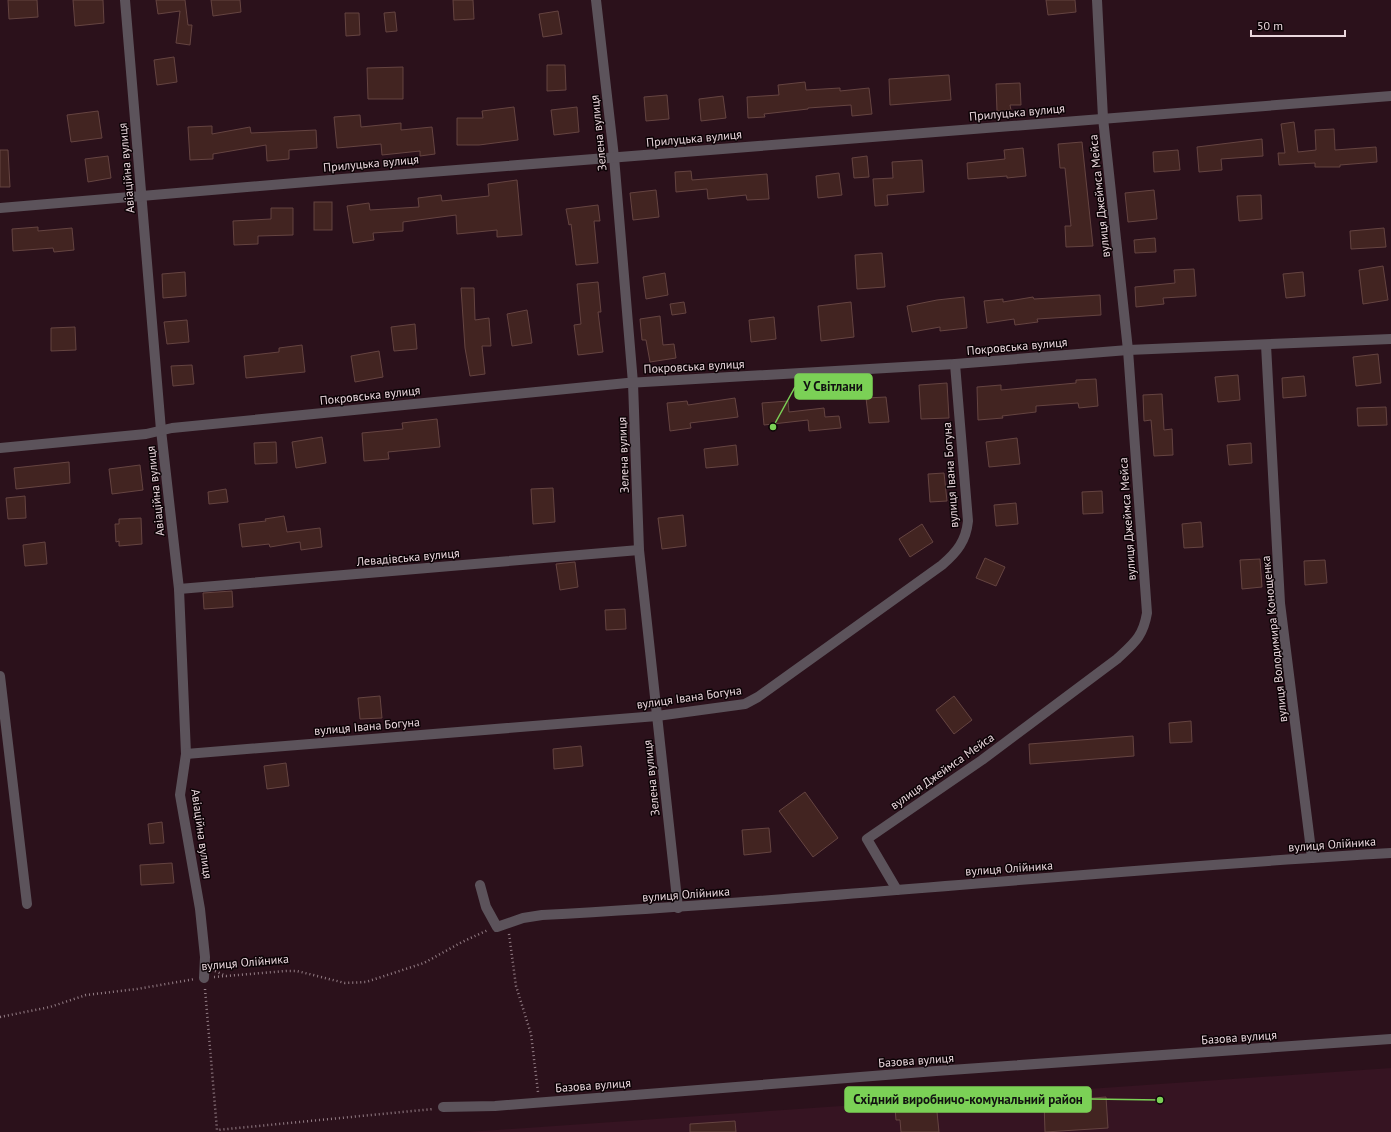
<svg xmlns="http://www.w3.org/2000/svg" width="1391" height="1132" font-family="'PT Sans',sans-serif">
<rect width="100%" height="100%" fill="#2b111b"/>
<path fill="#361422" d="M1391 1068V1132H467Z"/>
<g fill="#422421" stroke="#654441">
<path d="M8 0H37L38 17 9 19Z"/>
<path d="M73 0H103L104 23 75 26Z"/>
<path d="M156 0H185L188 25H192L190 45 176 43 180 11 158 14Z"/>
<path d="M211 0H240L241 12 213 16Z"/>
<path d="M453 0H473L474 19 454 20Z"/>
<path d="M1046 0H1075L1076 12 1048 15Z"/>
<path d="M558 11 562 34 543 37 539 14Z"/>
<path d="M395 12 397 31 386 32 384 13Z"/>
<path d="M345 13H359L360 35 346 36Z"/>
<path d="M174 57 177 82 157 85 154 60Z"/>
<path d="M547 65H565L566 90 547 91Z"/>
<path d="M403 67V99H368L367 68Z"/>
<path d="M949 75 951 100 890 105 889 79Z"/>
<path d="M805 82 806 90 840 88V91L869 88 872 114 852 116 851 105 808 108V109L764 114 765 117 748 118 747 97 779 95 778 85Z"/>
<path d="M1020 83 1021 105H1010L1011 110 997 111 996 84Z"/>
<path d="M667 95 669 119 646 121 644 97Z"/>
<path d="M723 96 726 118 701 121 699 99Z"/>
<path d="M514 107 518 140 479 145H457V118H483L482 111Z"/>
<path d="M577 107 579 132 554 135 551 110Z"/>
<path d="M98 111 102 138 71 142 67 115Z"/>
<path d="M360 115 361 127 401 123V130L432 127 435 154 420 156V151L382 155 381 144 337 148 334 117Z"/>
<path d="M1294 122 1298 152 1316 150 1315 130 1334 129 1335 150 1376 147 1377 162 1340 165V167H1315V163L1279 165 1278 153H1285L1281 124Z"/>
<path d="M212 126V134L250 127 251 133 316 130 317 148 289 150V159L267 161 266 145 213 154V159L190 160 188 127Z"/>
<path d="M1262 139 1263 156 1221 159 1222 170 1199 172 1197 147Z"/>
<path d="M1082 142 1093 246 1066 247 1065 226H1071L1065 168H1060L1058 144Z"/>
<path d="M1023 148 1026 176 1007 178V176L968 179 967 163 1005 159 1004 150Z"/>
<path d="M0 150H8L10 187H0Z"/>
<path d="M1178 150 1180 170 1154 172 1153 152Z"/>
<path d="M108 156 111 178 88 182 85 159Z"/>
<path d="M867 156 869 177 854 178 852 158Z"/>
<path d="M922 160 924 192 887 195 888 205 875 206 873 179 893 178 892 162Z"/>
<path d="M691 171 692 180 767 174 769 199 747 200 746 195 708 199 707 189 676 192 675 172Z"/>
<path d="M839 173 842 195 818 198 816 176Z"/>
<path d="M517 180 522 235 497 237V230L457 234 456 215 403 222V231L373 233 374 240 353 243 347 206 369 203 370 210 419 207 418 198 441 195 442 201 489 196 488 184Z"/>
<path d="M656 190 659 217 633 220 630 193Z"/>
<path d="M1154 190 1157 219 1128 222 1125 193Z"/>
<path d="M1261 195 1262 219 1239 221 1237 196Z"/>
<rect x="314" y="202" width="18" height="28"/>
<path d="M598 205 600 221H594L598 263 576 265 571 224 569 225 566 209Z"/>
<path d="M271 208H293V235L258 236V244L234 245 233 221 271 219Z"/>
<path d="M38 227V231L72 228 74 250 54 252 53 248 13 251 12 229Z"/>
<path d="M1384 228 1386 247 1351 249 1350 231Z"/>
<path d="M1155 238 1156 252 1135 253 1134 240Z"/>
<path d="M882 253 885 287 857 289 855 255Z"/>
<path d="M1383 266 1388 300 1363 304 1359 270Z"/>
<path d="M1194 269 1196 296 1163 298 1164 304 1136 307 1135 287 1175 283 1174 270Z"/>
<path d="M185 272 186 296 163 298 162 274Z"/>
<path d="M1303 272 1305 296 1286 298 1283 274Z"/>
<path d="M665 273 668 295 646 299 643 277Z"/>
<path d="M598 282 601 312H598L603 352 578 355 574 325 581 324 577 284Z"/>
<path d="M461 288H474L475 320 489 318 491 346H482L485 374 470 376 465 348Z"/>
<path d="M1100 295 1101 315 1037 319 1038 322 1015 325 1014 319 987 323 984 301 1003 299V302L1033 297 1034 299Z"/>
<path d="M964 297 967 328 940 331V327L912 332 907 306 937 300Z"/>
<path d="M684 302 686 313 672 315 670 304Z"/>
<path d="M851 302 854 337 821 341 818 306Z"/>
<path d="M527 310 532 343 512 346 507 314Z"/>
<path d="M660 316 663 345 674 344 676 358 650 362 646 340H642L640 319Z"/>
<path d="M774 317 776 339 751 342 749 320Z"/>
<path d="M187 320 189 342 167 344 164 322Z"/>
<path d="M415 324 417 349 394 351 391 327Z"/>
<path d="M75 327 76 350 51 351V328Z"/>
<path d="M302 345 305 372 246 378 244 356 279 352V348Z"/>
<path d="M379 351 383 377 355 382 351 356Z"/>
<path d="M1378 354 1381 383 1356 386 1353 357Z"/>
<path d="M192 365 194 384 173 386 171 366Z"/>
<path d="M1238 375 1240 400 1218 402 1215 377Z"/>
<path d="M1304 376 1306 396 1283 398 1282 378Z"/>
<path d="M1096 379 1098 406 1079 408 1078 403 1036 406V412L1002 416 1003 418 978 420 977 387 1001 385V390L1076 383V380Z"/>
<path d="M947 383 949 418 921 419 919 385Z"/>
<path d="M1162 394 1164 430 1172 429 1173 455 1154 456 1151 420 1144 421 1143 395Z"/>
<path d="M886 397 889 422 869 423 866 398Z"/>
<path d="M735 398 738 417 690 423 691 428 670 431 667 403 687 401 688 405Z"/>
<path d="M788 401 789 412 824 408 825 417 839 416 841 428 809 431 808 420 764 425 762 403Z"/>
<path d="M1386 407 1387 425 1358 426 1357 408Z"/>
<path d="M437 419 440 447 388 452 389 459 364 461 362 433 403 429 402 423Z"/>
<path d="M322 437 326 463 296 468 292 442Z"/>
<path d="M1017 438 1020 464 989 467 986 442Z"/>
<path d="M276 442 277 463 255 464 254 443Z"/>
<path d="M1251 443 1252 463 1229 465 1227 445Z"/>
<path d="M736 445 738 465 706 468 704 449Z"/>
<path d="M69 462 70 483 16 489 14 468Z"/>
<path d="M140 465 143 490 112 494 109 469Z"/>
<path d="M944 473 947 501 930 502 928 474Z"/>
<path d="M553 488 555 522 533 524 531 489Z"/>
<path d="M226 489 228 502 209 504 208 492Z"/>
<path d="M1102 491 1103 513 1083 514 1082 492Z"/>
<path d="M25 496 26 518 8 519 6 498Z"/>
<path d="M1016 503 1018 524 996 526 994 505Z"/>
<path d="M683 515 686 546 662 549 658 518Z"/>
<path d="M284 516 287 532 320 528 322 547 301 550 300 542 270 547 269 544 242 547 239 524 266 521 265 519Z"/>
<path d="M141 518 142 544 119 546V541L116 542 115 524H119V519Z"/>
<path d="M1201 522 1203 547 1184 548 1182 524Z"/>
<path d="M922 524 933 542 910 557 899 539Z"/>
<path d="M45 542 47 564 25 566 23 545Z"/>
<path d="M985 558 1005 567 996 586 976 578Z"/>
<path d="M1260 559 1262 587 1242 589 1240 560Z"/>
<path d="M1325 560 1327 583 1305 585 1304 561Z"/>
<path d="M575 562 578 587 560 590 556 564Z"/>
<path d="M232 591 233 607 204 609 203 593Z"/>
<path d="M625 609 626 629 606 630 605 610Z"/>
<path d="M380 696 382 718 360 719 358 698Z"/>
<path d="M954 696 972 720 954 734 936 710Z"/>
<path d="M1191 721 1192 742 1170 743 1169 723Z"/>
<path d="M1133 736 1134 756 1030 764 1029 744Z"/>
<path d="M581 746 583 766 554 769 553 749Z"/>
<path d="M286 763 289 786 267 789 264 766Z"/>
<path d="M805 792 838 838 813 857 779 811Z"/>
<path d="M162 822 164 843 150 844 148 824Z"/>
<path d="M769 828 771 852 744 855 742 830Z"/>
<path d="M172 863 174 883 141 885 140 865Z"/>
<path d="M1106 1097 1108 1128 1045 1132 1044 1102Z"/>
<path d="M936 1102 939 1132H901L900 1120H896L895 1108 898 1107V1105Z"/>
<path d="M735 1121 736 1132H690V1124Z"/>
</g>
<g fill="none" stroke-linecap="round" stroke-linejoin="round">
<g stroke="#947e86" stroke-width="2.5" stroke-dasharray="1 3" stroke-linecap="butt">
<path d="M509 934 516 986 531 1034 538 1092"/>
<path d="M215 971 226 976"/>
<path d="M214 977 286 971H297L345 983 366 982 424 963 462 942 488 930"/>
<path d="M205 989 217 1130 433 1109"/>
<path d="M0 1017 50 1007 86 995 137 989 195 979"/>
</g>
<g stroke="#5c535b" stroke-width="10">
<path d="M125 0 161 430 179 589 186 754 180 795 200 909 205 957 204 978"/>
<path d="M596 0 614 157 633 383 639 550 678 908"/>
<path d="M0 208 342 179 1391 96"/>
<path d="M1266 345 1280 603 1312 858"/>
<path d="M0 448 146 434 172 428 627 383 955 364 1128 350 1391 339"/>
<path d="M179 589 639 550"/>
<path d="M0 676 27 904"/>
<path d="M186 754 657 716 745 704 758 697 942 565C957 552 966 541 968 521L955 364"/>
<path d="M480 885 486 907 497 927 523 918 542 915C825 900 1108 869 1391 853"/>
<path d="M897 890 867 839 982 760 1117 659C1134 643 1143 637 1147 613L1128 350 1103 118 1097 0"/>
<path d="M443 1107 495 1106 936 1071 1391 1039"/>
</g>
</g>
<g text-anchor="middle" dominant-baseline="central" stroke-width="3" stroke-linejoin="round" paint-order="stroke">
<g font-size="12" fill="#ead7dd" stroke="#0c0306">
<text transform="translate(1017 112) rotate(-5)">Прилуцька вулиця</text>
<text transform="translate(598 133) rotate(-96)">Зелена вулиця</text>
<text transform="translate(694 138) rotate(-5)">Прилуцька вулиця</text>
<text transform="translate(371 163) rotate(-5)">Прилуцька вулиця</text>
<text transform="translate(126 168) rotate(-95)">Авіаційна вулиця</text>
<text transform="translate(1099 196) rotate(-96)">вулиця Джеймса Мейса</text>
<text transform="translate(1017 346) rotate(-5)">Покровська вулиця</text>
<text transform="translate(694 366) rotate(-3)">Покровська вулиця</text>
<text transform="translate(370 395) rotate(-6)">Покровська вулиця</text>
<text transform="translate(623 455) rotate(-92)">Зелена вулиця</text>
<text transform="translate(950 475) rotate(-94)">вулиця Івана Богуна</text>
<text transform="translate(155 491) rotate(-96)">Авіаційна вулиця</text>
<text transform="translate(1127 519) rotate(-94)">вулиця Джеймса Мейса</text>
<text transform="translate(408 557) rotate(-5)">Левадівська вулиця</text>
<text transform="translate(1274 639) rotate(-96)">вулиця Володимира Конощенка</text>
<text transform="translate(689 697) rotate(-8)">вулиця Івана Богуна</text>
<text transform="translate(367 726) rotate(-5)">вулиця Івана Богуна</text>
<text transform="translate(942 771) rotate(-35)">вулиця Джеймса Мейса</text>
<text transform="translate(651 778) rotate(-96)">Зелена вулиця</text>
<text transform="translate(202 834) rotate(82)">Авіаційна вулиця</text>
<text transform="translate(1332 844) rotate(-4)">вулиця Олійника</text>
<text transform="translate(1009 868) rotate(-4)">вулиця Олійника</text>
<text transform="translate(686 894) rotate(-4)">вулиця Олійника</text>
<text transform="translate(245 962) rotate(-5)">вулиця Олійника</text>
<text transform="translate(1239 1037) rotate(-4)">Базова вулиця</text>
<text transform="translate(916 1060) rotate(-4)">Базова вулиця</text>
<text transform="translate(593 1085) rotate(-4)">Базова вулиця</text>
</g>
</g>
<path fill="none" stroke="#7bd156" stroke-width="1.5" d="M773 427L795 387M1160 1100L1091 1099"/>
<g fill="#7bd156" stroke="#0c0306" stroke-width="1.5">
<circle cx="773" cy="427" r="4"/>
<circle cx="1160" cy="1100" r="4"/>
</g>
<g fill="#7bd156" stroke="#7bd156" stroke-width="1.5">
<rect x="795" y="374" width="77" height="25" rx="4"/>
<rect x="845" y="1087" width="246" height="25" rx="4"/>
</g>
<g font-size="13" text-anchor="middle" font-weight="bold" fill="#111">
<text x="833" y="391">У Світлани</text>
<text x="968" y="1104">Східний виробничо-комунальний район</text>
</g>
<path d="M1251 30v6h94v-6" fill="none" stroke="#ead7dd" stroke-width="2"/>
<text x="1257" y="30" font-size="12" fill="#ead7dd" stroke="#0c0306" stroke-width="3" paint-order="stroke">50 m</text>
</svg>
